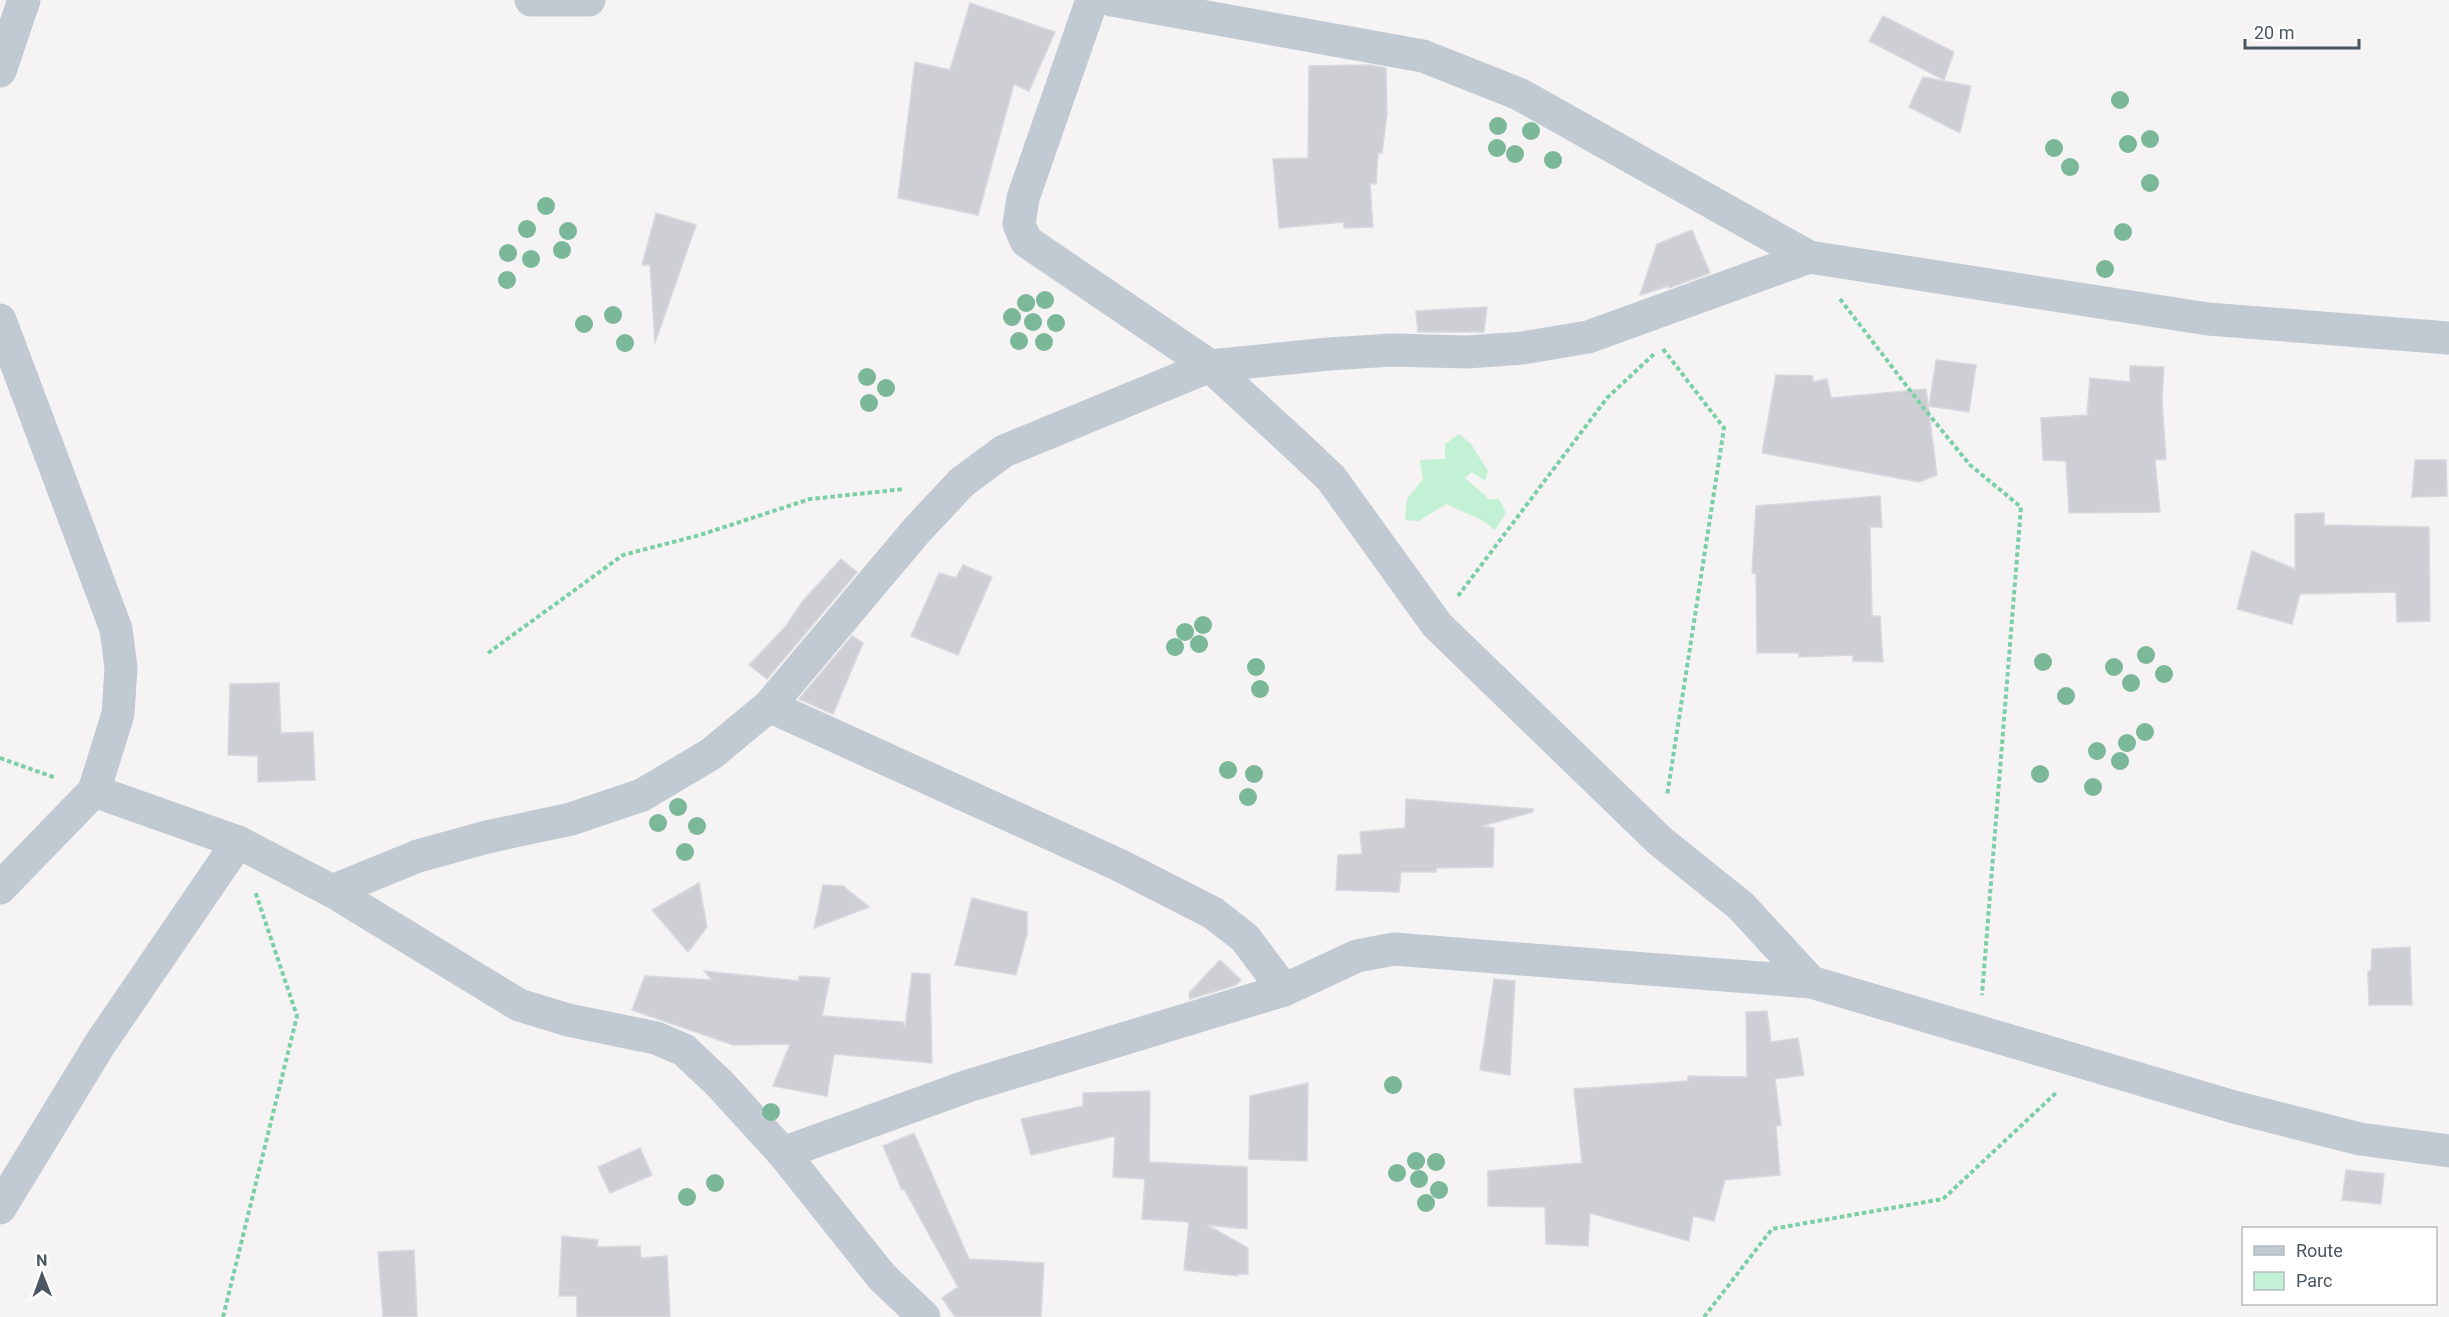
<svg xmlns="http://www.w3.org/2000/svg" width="2449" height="1317" font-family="Roboto,sans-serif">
<rect width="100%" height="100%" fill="#f5f3f3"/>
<path fill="#c3f1d5" d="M1459 434 1471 444 1488 471 1485 481 1472 472 1465 478 1489 499H1499L1506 513 1495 530 1482 520 1446 504 1419 521 1405 520 1407 499 1423 479 1420 460 1445 459V444Z"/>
<g fill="#cdcfd5" stroke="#d7d9de" stroke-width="1.5">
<path d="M970 3 1055 32 1029 91 1014 84 978 215 898 198 915 62 950 70Z"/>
<path d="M1883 16 1954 52 1944 80 1869 41Z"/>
<path d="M1369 65 1386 68 1387 114 1382 153H1378L1376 184 1370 183 1373 227 1344 228V222L1279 228 1273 159 1308 158 1309 66Z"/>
<path d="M1923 77 1971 86 1960 133 1909 107Z"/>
<path d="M656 213 696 225 655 343 650 265H642Z"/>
<path d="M1692 230 1710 273 1669 288 1668 286 1640 295 1657 244Z"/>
<path d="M1487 307 1484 332H1418L1416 311Z"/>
<path d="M1936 360 1976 365 1969 412 1929 406Z"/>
<path d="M2130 366 2164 367 2162 399 2166 459 2155 460 2160 512 2069 513 2066 461 2043 460 2041 418 2087 415 2090 378 2130 382Z"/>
<path d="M1776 375 1813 376V382L1827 379 1831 398 1926 389 1937 475 1919 482 1762 453Z"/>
<path d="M2415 460H2446L2447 496 2412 497Z"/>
<path d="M1880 496 1882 527H1870L1872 616H1880L1883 662 1853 661V655L1799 657V653H1757L1756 574 1752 573 1756 506Z"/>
<path d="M2324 513V525L2429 527 2430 621 2397 622 2396 592 2300 594 2292 624 2237 609 2252 551 2295 569V514Z"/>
<path d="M841 559 857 572 767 679 749 665 786 626 802 602Z"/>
<path d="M963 565 992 577 958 655 911 636 939 573 956 578Z"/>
<path d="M852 636 863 643 833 714 799 699Z"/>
<path d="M279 683 281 733 313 732 315 780 258 782V756L228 755 230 684Z"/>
<path d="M1406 799 1533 809V812L1482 826 1494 828 1493 867 1436 868V872H1401L1399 892 1336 890 1338 855 1362 854 1360 832 1405 828Z"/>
<path d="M699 883 707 927 688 952 652 910Z"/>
<path d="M823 885 843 886 869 907 814 928Z"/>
<path d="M972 898 1027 912V934L1016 975 955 965Z"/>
<path d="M2410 947 2412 1005H2369L2368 971H2371L2372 949Z"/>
<path d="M1220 960 1241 980 1236 985 1190 999 1189 993Z"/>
<path d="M704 971 799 981V976L830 978 822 1016 903 1022 905 1027 912 973 930 974 932 1063 834 1054 827 1096 773 1086 790 1044 733 1045 632 1010 645 976 712 980Z"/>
<path d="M1494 979 1515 981 1510 1075 1480 1070Z"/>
<path d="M1767 1011 1771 1042 1798 1038 1804 1075 1775 1079 1781 1125 1776 1126 1780 1175 1725 1180 1714 1221 1693 1216 1689 1241 1590 1213 1588 1246 1546 1244 1545 1207 1488 1206V1171L1582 1163 1574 1089 1688 1081V1076L1747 1077 1746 1012Z"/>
<path d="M1308 1083 1307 1161 1249 1159 1250 1096Z"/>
<path d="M1150 1091 1149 1162 1247 1167V1229L1207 1225 1248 1248V1274H1238V1276L1184 1270 1189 1222 1142 1219 1145 1179 1113 1177 1115 1136 1031 1155 1021 1119 1083 1106V1093Z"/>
<path d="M914 1133 969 1259 1044 1263 1041 1317H955L942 1298 958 1287 904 1189 902 1190 883 1146Z"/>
<path d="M640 1148 652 1175 610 1193 598 1167Z"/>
<path d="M2346 1170 2384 1174 2381 1204 2342 1200Z"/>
<path d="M562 1236 598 1240 597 1247 640 1246 641 1258 667 1256 670 1317H577V1296H559Z"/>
<path d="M414 1250 417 1317H383L378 1252Z"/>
</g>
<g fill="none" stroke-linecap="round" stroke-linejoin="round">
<g stroke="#7ad0a6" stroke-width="4" stroke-dasharray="4.5 3" stroke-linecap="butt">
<path d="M1840 299 1922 406 1970 465 2021 507 1982 995"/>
<path d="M1663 349 1724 428 1667 796"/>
<path d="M1458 596 1607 398 1655 353"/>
<path d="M488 653 623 555 700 535 810 499 905 489"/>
<path d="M0 758 56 778"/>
<path d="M223 1317 297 1016 255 891"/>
<path d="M1704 1317 1772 1229 1943 1199 2058 1091"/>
</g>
<g stroke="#c1cad2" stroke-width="33">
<path d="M531 0H589"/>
<path d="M1092 0 1023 198 1019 224 1026 241 1210 366 1295 444 1331 478 1437 625 1660 841 1741 906 1811 982"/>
<path d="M1112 0 1423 56 1519 94 1809 257 2208 319 2449 338"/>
<path d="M0 71 24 0"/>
<path d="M0 320 116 629 121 668 118 714 94 791"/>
<path d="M769 706 1119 865 1213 913 1245 938 1284 990"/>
<path d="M0 888 94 791 238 842 332 891 519 1005 568 1020 656 1038 684 1050 720 1084 783 1153 882 1277 924 1317"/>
<path d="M332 891 418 856 487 837 571 819 642 795 711 754 769 706 917 530 962 482 1004 451 1210 366 1329 354 1392 350 1467 352 1523 348 1588 337 1809 257"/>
<path d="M783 1153 968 1086 1284 990 1357 956 1394 949 1811 982 2234 1107 2360 1139 2449 1151"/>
<path d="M0 1208 100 1044 238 842"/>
</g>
</g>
<g fill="#7bb799">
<circle cx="2120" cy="100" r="9"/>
<circle cx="1498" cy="126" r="9"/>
<circle cx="1531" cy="131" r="9"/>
<circle cx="2150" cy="139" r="9"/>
<circle cx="2128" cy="144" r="9"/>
<circle cx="1497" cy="148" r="9"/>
<circle cx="2054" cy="148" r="9"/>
<circle cx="1515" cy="154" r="9"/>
<circle cx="1553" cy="160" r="9"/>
<circle cx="2070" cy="167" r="9"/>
<circle cx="2150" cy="183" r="9"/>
<circle cx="546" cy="206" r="9"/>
<circle cx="527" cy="229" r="9"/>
<circle cx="568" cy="231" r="9"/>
<circle cx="2123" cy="232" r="9"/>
<circle cx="562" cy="250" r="9"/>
<circle cx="508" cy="253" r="9"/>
<circle cx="531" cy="259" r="9"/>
<circle cx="2105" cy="269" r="9"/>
<circle cx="507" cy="280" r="9"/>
<circle cx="1045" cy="300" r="9"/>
<circle cx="1026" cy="303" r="9"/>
<circle cx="613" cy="315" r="9"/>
<circle cx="1012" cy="317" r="9"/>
<circle cx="1033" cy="322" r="9"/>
<circle cx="1056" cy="323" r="9"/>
<circle cx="584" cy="324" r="9"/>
<circle cx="1019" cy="341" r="9"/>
<circle cx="1044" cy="342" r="9"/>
<circle cx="625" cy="343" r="9"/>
<circle cx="867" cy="377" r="9"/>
<circle cx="886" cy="388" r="9"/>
<circle cx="869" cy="403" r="9"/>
<circle cx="1203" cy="625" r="9"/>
<circle cx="1185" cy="632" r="9"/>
<circle cx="1199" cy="644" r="9"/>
<circle cx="1175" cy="647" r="9"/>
<circle cx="2146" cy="655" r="9"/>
<circle cx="2043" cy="662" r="9"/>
<circle cx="1256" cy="667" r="9"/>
<circle cx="2114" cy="667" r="9"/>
<circle cx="2164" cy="674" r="9"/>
<circle cx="2131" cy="683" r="9"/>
<circle cx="1260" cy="689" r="9"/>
<circle cx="2066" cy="696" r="9"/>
<circle cx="2145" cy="732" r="9"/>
<circle cx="2127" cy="743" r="9"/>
<circle cx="2097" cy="751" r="9"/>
<circle cx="2120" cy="761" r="9"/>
<circle cx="1228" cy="770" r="9"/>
<circle cx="1254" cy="774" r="9"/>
<circle cx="2040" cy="774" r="9"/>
<circle cx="2093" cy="787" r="9"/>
<circle cx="1248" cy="797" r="9"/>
<circle cx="678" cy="807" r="9"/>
<circle cx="658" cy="823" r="9"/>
<circle cx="697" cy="826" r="9"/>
<circle cx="685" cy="852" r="9"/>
<circle cx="1393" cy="1085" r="9"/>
<circle cx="771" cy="1112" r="9"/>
<circle cx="1416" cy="1161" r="9"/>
<circle cx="1436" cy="1162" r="9"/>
<circle cx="1397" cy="1173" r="9"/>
<circle cx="1419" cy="1179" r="9"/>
<circle cx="715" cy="1183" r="9"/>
<circle cx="1439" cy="1190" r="9"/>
<circle cx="687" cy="1197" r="9"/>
<circle cx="1426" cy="1203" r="9"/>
</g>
<rect x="2242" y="1227" width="195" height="78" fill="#ffffff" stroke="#b7bbc0" stroke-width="1.5"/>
<rect x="2254" y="1246" width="30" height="9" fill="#c1cad2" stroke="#b7bbc0" stroke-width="1.5"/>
<text x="2296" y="1257" font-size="18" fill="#4a5661">Route</text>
<rect x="2254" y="1272" width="30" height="18" fill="#c3f1d5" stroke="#b7bbc0" stroke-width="1.5"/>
<text x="2296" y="1287" font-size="18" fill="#4a5661">Parc</text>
<g transform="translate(42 1275) rotate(359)" stroke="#ffffff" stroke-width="4.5" paint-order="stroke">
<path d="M0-4.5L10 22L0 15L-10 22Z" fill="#4a5661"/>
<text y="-9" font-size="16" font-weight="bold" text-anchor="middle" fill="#4a5661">N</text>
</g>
<path d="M2245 39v9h114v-9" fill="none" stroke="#4a5661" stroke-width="3"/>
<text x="2254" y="39" font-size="18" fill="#4a5661" stroke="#ffffff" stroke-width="4.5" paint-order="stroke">20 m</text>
</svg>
